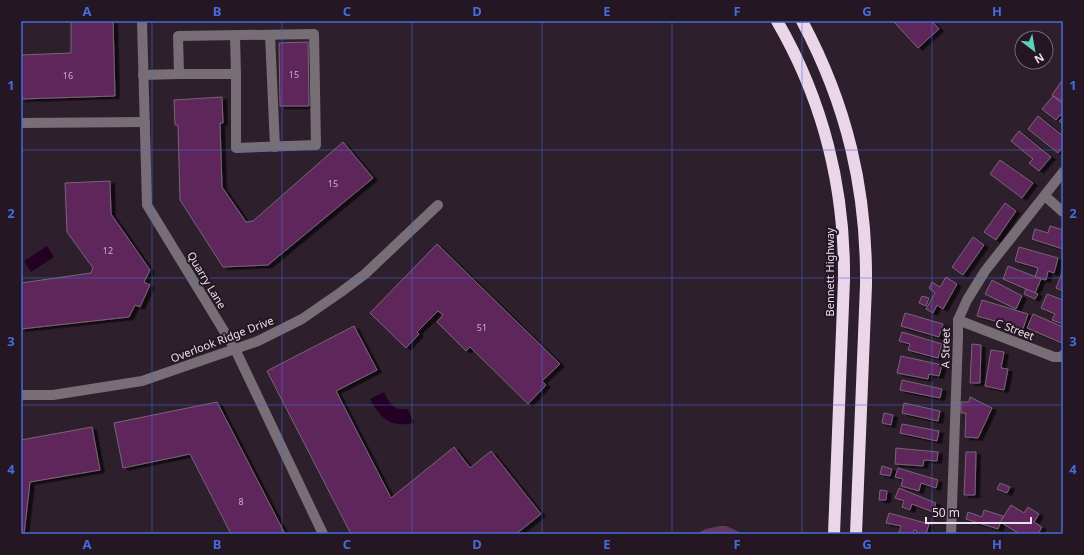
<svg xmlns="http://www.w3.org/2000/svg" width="1084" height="555" font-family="'Noto Sans',sans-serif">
<defs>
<filter id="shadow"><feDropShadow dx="4.5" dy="2.5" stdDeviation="0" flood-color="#0009"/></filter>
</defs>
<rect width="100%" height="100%" fill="#2e1f2d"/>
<path fill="#653863" d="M720 526H726L744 534H696L706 529Z"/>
<g fill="#240024">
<path d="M47 246 54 257 31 272 24 261Z"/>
<path d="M384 392C390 404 393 411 408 409L414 423C392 428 380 419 370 399Z"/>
</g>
<g fill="#5e255c" stroke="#776676" filter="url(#shadow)">
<path d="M71 21H113L115 96 21 99V55L71 53Z"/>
<path d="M893 21H932L939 29 918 48Z"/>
<path d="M308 42 309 106H280L279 43Z"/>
<path d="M1063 79V102L1052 95Z"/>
<path d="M1053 96 1063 104V124L1059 121 1063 117 1060 115 1056 120 1042 109Z"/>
<path d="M222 97 223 123H220L222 187 246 222 253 221 343 142 373 178 268 265 223 267 180 200 178 125H175L174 100Z"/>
<path d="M1038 116 1063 136V147L1058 153 1028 129Z"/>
<path d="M1019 131 1051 157 1039 171 1029 163 1033 159 1011 141Z"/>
<path d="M1000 160 1033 183 1022 198 990 174Z"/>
<path d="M110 181 111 214 150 270 144 282 150 285 140 307 135 305 129 317 21 329V283L91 273 93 268 67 232 65 183Z"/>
<path d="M1005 203 1016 211 996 240 984 232Z"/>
<path d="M1050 226 1063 230 1061 236H1063V249L1032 239 1035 229 1048 233Z"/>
<path d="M973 237 984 245 963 275 952 267Z"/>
<path d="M437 244 560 364 542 381 546 385 528 404 470 347 466 351 437 322 443 315 438 311 417 332 419 334 406 348 370 313Z"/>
<path d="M1019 247 1058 258 1054 273 1048 271 1046 280 1035 277 1038 268 1015 261Z"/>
<path d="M1008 266 1041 279 1035 293 1003 279Z"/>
<path d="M1062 273H1063V291L1056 288Z"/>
<path d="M946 277 957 284 943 309 937 305 933 313 926 309 935 293 929 288 932 282 940 287Z"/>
<path d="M992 280 1022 296 1016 309 985 294Z"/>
<path d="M1026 289 1038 294 1035 299 1024 294Z"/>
<path d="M1047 294 1063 300V324L1052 320 1055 314 1041 308Z"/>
<path d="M922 296 929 298 926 306 919 303Z"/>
<path d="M982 300 1028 314 1023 329 977 316Z"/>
<path d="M905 313 943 324 939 337 901 326Z"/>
<path d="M1033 314 1063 327 1062 343 1027 328Z"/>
<path d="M354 326 377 370 336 391 391 498 454 447 470 468 491 451 541 514 516 534H351L267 371Z"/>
<path d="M902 332 942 344 938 358 908 350 910 344 899 341Z"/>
<path d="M972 344 981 345 980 383H970Z"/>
<path d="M991 350 1004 352 1001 368 1008 369 1004 390 985 386Z"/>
<path d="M901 356 942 365 939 376 929 374 928 379 897 373Z"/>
<path d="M902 380 942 389 940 398 900 390Z"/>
<path d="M970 397 992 408 978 438 965 437 966 413H961V402H969Z"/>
<path d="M217 402 285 534H231L190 454 123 468 114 423Z"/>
<path d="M904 403 940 411 938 421 902 413Z"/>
<path d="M884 413 893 415 891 425 882 423Z"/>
<path d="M902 424 939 431 937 441 900 433Z"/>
<path d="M92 427 100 470 30 482 24 534H21V440Z"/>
<path d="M896 448 938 452 937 461 924 460 923 466 895 464Z"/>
<path d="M966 452H976L975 495H964Z"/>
<path d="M882 466 892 469 890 476 880 474Z"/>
<path d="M898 468 938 480 936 488 921 483 919 491 901 486 903 479 895 477Z"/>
<path d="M1000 483 1010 487 1007 493 997 489Z"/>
<path d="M899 488 936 503 933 512 912 504 910 510 902 507 904 501 895 498Z"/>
<path d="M880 490 887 491 886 500H879Z"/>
<path d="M1011 505 1024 513 1028 507 1039 514 1034 522 1042 527 1038 534H1020L1000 522Z"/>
<path d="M984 510 1003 516 998 529 966 519 968 512 982 517Z"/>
<path d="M889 513 929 524 926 534H916L917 531 914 530 913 534 899 533 901 526 886 523Z"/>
</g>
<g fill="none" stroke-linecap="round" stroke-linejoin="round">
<g stroke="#776e76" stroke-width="10">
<path d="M142 21 147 205 235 349 323 534"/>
<path d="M270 35 275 147"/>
<path d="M235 36 236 74"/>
<path d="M143 75 179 74H236V148L316 145 314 34 178 36 179 74"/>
<path d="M21 123 145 122"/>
<path d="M1045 196 1063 212"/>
<path d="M958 320 1054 357H1061L1063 355"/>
<path d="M21 395H53L142 381 258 341 302 319 341 292 365 274 438 205"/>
<path d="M951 534 958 337V320L967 300 985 271 1063 172"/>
</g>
<g stroke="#ebd6e9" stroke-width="12">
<path d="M777 21C823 100 845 189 844 280L834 534"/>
<path d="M802 21C847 105 867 190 866 285L856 534"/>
</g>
</g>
<path fill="none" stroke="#466bdb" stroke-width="1" stroke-opacity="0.55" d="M152 21V534M282 21V534M412 21V534M542 21V534M672 21V534M802 21V534M932 21V534M21 150H1063M21 278H1063M21 405H1063"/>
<g text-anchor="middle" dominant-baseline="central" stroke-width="4" stroke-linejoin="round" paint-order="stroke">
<g font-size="9" fill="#c7b1c6">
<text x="294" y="74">15</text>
<text x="68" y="75">16</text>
<text x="333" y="183">15</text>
<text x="108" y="250">12</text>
<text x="482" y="327">51</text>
<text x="241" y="501">8</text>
</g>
<g font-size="11" fill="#eae0e9" stroke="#241623">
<text transform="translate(829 272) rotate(-90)">Bennett Highway</text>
<text transform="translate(207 280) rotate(59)">Quarry Lane</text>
<text transform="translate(1015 329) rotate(21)">C Street</text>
<text transform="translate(222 339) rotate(-21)">Overlook Ridge Drive</text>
<text transform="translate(945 348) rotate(-89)">A Street</text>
</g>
</g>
<rect width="1084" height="555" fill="none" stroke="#241623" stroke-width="44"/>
<g transform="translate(1034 50) rotate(149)"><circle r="19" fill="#241623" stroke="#736772"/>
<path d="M0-3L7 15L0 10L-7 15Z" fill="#5eceb8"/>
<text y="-6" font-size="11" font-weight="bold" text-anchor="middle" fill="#eae0e9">N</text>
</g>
<path d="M926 517v6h105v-6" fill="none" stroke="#eae0e9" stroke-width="2"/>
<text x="932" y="517" font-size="12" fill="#eae0e9" stroke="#241623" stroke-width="3" paint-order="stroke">50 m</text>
<rect x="22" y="22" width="1040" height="511" fill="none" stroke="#466bdb" stroke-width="1.5"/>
<g font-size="13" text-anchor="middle" font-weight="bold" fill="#466bdb">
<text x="87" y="16">A</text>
<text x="217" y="16">B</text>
<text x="347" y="16">C</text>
<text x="477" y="16">D</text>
<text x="607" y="16">E</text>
<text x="737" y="16">F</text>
<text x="867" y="16">G</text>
<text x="997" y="16">H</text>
<text x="11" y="90">1</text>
<text x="1073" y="90">1</text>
<text x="11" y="218">2</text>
<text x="1073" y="218">2</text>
<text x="11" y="346">3</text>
<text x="1073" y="346">3</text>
<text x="11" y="474">4</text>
<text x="1073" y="474">4</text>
<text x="87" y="549">A</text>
<text x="217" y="549">B</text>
<text x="347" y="549">C</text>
<text x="477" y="549">D</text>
<text x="607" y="549">E</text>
<text x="737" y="549">F</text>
<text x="867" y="549">G</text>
<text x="997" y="549">H</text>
</g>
</svg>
